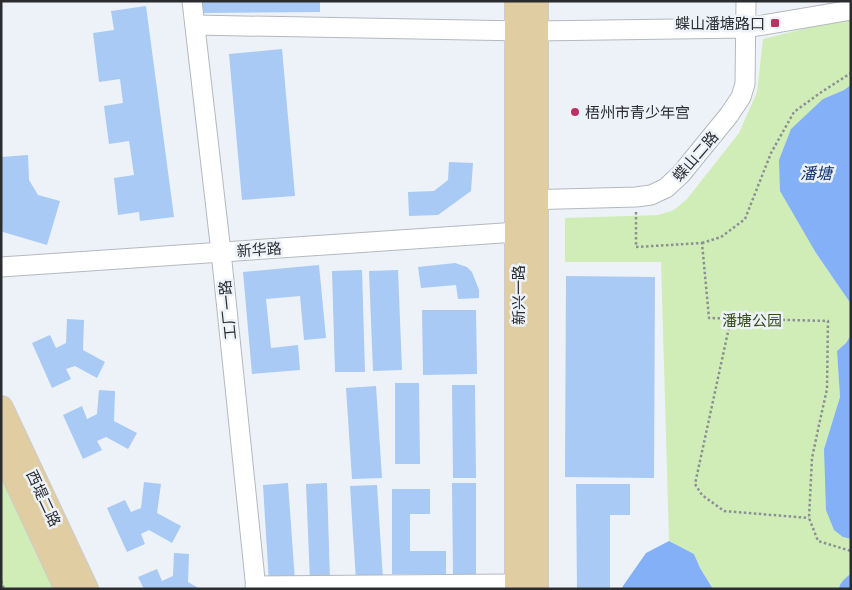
<svg xmlns="http://www.w3.org/2000/svg" width="852" height="590" font-family="'Open Sans','Noto Sans SC',sans-serif">
<rect width="100%" height="100%" fill="#edf2f8"/>
<g fill="#d0edb7">
<path d="M837 1H851V85L844 90 823 99 816 253 851 304V335L846 343 837 351 840 397 824 449 843 537 851 539V574C846 577 839 583 839 589H713L700 568 694 554 669 541 661 262H565V218L658 215 674 210 687 199 739 133 757 92 763 39 839 20Z"/>
<path d="M1 448 67 589H4L1 581Z"/>
</g>
<g fill="#84b0f8">
<path d="M851 85V304L816 253 780 191 779 160 791 129 823 99 844 90Z"/>
<path d="M851 335V539L843 537 834 530 826 510 824 449 840 397 837 351 846 343Z"/>
<path d="M669 541 694 554 700 568 713 589H622L623 586 646 553Z"/>
<path d="M851 574V589H839C839 583 846 577 851 574Z"/>
</g>
<g fill="#a8caf4">
<path d="M202 1H320V12L202 13Z"/>
<path d="M146 6 174 217 140 221 139 212 118 215 114 178 134 175 129 141 109 144 104 106 123 103 120 79 99 82 93 33 114 30 111 11Z"/>
<path d="M282 49 295 196 242 200 229 54Z"/>
<path d="M28 155 29 180 38 195 60 201 47 245 3 232 1 229V157Z"/>
<path d="M449 162 473 163 471 191 438 215 409 216 408 192 434 191 448 180Z"/>
<path d="M455 263 467 267 472 272 479 290V298L458 299 456 285 421 288 418 267Z"/>
<path d="M319 265 326 338 304 340 300 296 266 299 271 348 298 345 300 370 252 374 243 272Z"/>
<path d="M362 270 365 372H335L332 271Z"/>
<path d="M398 270 402 370 373 371 369 271Z"/>
<path d="M566 276 655 277 654 478 565 477Z"/>
<path d="M422 310H476L477 374 423 375Z"/>
<path d="M67 319 84 320 83 350 105 362 97 378 75 366 66 369 71 379 52 388 32 343 50 335 56 348 66 343Z"/>
<path d="M395 383H419L420 464H395Z"/>
<path d="M452 385H475L476 478H453Z"/>
<path d="M376 386 382 478 352 479 346 388Z"/>
<path d="M99 390 115 391 114 421 137 433 128 449 106 437 97 441 102 450 83 459 63 415 82 406 87 419 97 414Z"/>
<path d="M144 482 161 484 157 513 181 526 172 543 149 530 141 534 145 544 127 552 107 508 125 500 131 512 141 508Z"/>
<path d="M288 483 295 581 269 583 263 485Z"/>
<path d="M327 483 330 580 310 581 306 484Z"/>
<path d="M452 483H476V577H453Z"/>
<path d="M576 484H630V515H610V589H577Z"/>
<path d="M377 485 383 580 356 581 350 486Z"/>
<path d="M392 489H430V514H410V551H446V574H392Z"/>
<path d="M174 553 189 554 188 582 200 589H144L138 577 157 569 162 581 173 576Z"/>
</g>
<g fill="none" stroke-linecap="round" stroke-linejoin="round">
<defs>
<g id="minor">
<path d="M192 1 221 252 256 589"/>
<path d="M195 25 518 31"/>
<path d="M536 31 746 28 851 10"/>
<path d="M523 200 636 197 651 195 666 188 681 174 729 115 741 97 745 84 746 1"/>
<path d="M1 267 531 231"/>
<path d="M255 586 517 584"/>
</g>
<g id="major">
<path d="M517 1V589"/>
<path d="M1 408 86 589"/>
<path d="M1 448 67 589"/>
<path d="M536 589V1"/>
</g>
</defs>
<use href="#minor" stroke="#b4b9bf" stroke-width="21"/>
<use href="#major" stroke="#cccccd" stroke-width="26"/>
<g stroke="#8c8f93" stroke-width="2.5" stroke-dasharray="2.5 2.5" stroke-linecap="butt">
<path d="M636 212V247L702 243 709 318 828 321 827 389 819 425 812 458 809 518 818 541 851 551"/>
<path d="M702 243 721 237 745 219 771 153 794 112 820 93 851 73"/>
<path d="M731 318 695 484 702 495 724 511 809 518"/>
<path d="M1 581 4 589"/>
</g>
<use href="#minor" stroke="#fff" stroke-width="19"/>
<use href="#major" stroke="#e0cda1" stroke-width="24"/>
</g>
<g fill="#be3060" stroke="#edf2f8" stroke-width="2">
<rect x="770" y="18" width="10" height="10" rx="2.5"/>
<circle cx="575" cy="112" r="5"/>
</g>
<g text-anchor="middle" dominant-baseline="central" stroke-width="5" stroke-linejoin="round" paint-order="stroke">
<g font-size="15" fill="#2b2c2f" stroke="#edf2f8" text-anchor="end">
<text x="765" y="23">蝶山潘塘路口</text>
<text x="585" y="112" text-anchor="start">梧州市青少年宫</text>
</g>
<g font-size="15" fill="#2b2c2f" stroke="#edf2f8">
<text transform="translate(695 156) rotate(-49)">蝶山二路</text>
<text transform="translate(259 249) rotate(-4)">新华路</text>
<text transform="translate(518 295) rotate(-90)">新兴一路</text>
<text transform="translate(227 310) rotate(-96)">工厂一路</text>
<text transform="translate(44 498) rotate(65)">西堤二路</text>
</g>
<g font-size="15" fill="#334c15" stroke="#edf2f8">
<text x="752" y="320">潘塘公园</text>
</g>
<g font-size="16" font-style="italic" fill="#0c3170" stroke="#edf2f8">
<text x="816" y="173">潘塘</text>
</g>
</g>
<rect width="852" height="590" fill="none" stroke="#2b2c2f" stroke-width="5"/>
</svg>
